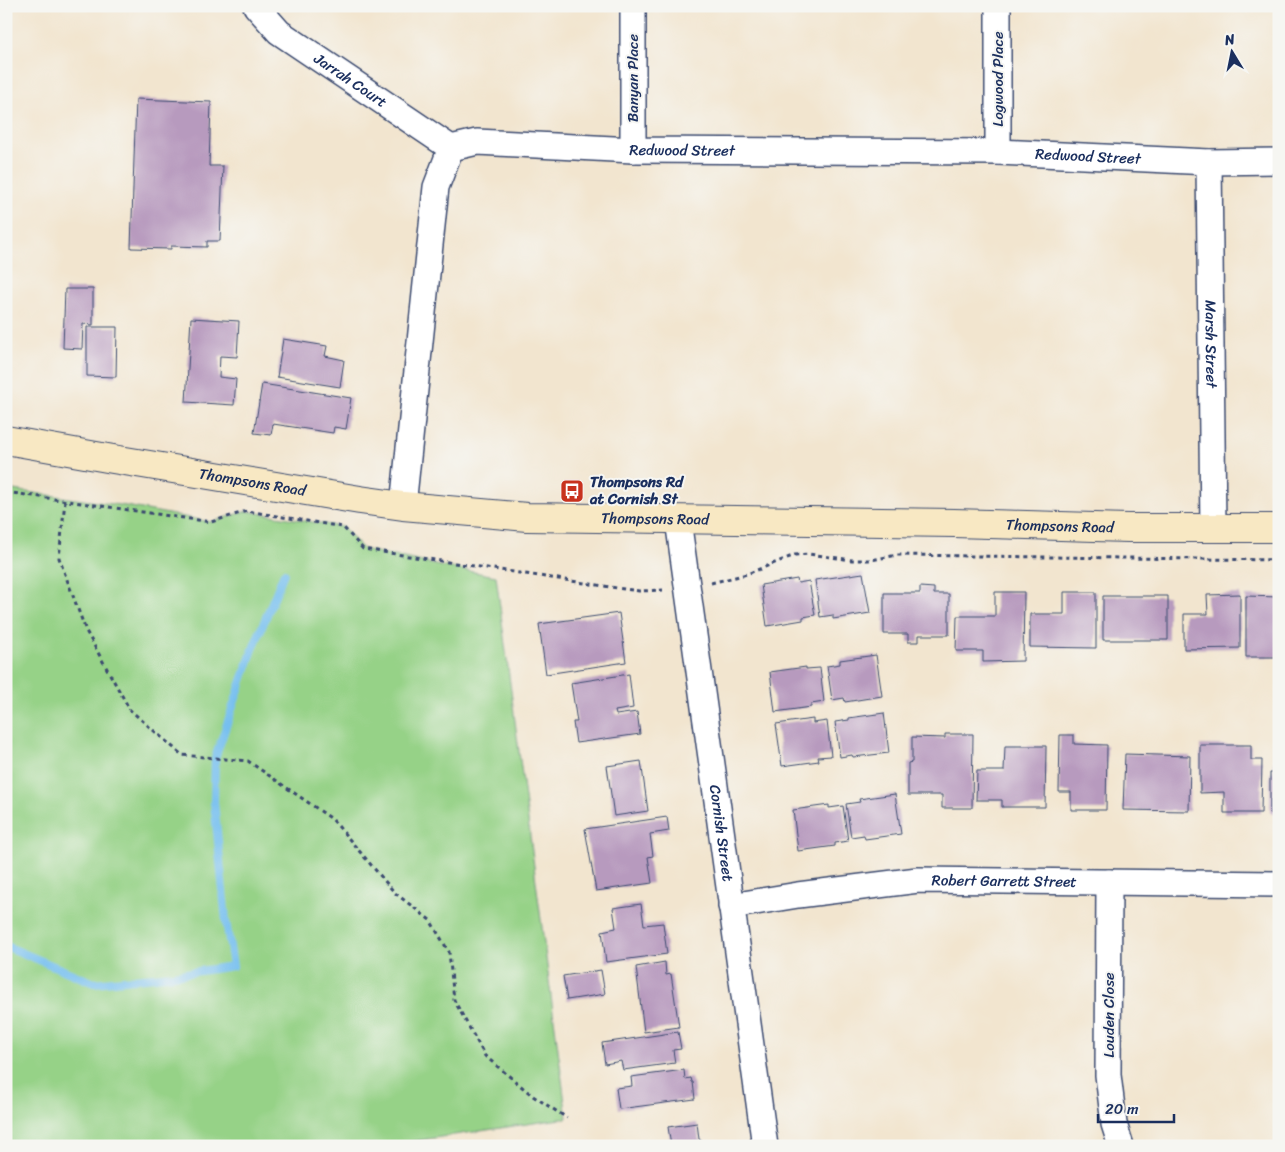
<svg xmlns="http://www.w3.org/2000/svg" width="1285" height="1152" viewBox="0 0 1285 1152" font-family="Sriracha,sans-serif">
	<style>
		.green { fill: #96d287; stroke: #588072 }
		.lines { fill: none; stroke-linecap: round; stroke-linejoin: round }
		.stream { stroke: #76bfef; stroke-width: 8 }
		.building { fill: #b79abe }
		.street-casing { stroke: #3b4a6f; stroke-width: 28 }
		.secondary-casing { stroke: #3b4a6f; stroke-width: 30 }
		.path { stroke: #3b4a6f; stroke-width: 3; stroke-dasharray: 4 4; stroke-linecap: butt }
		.street { stroke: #fff; stroke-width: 25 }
		.secondary { stroke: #f8e8c3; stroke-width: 28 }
		.labels { text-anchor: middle; stroke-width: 4; stroke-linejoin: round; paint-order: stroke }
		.street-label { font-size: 15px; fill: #1b2f5e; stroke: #f6f6f2 }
		.poi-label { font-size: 15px; font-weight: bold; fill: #1b2f5e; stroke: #f6f6f2; text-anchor: start }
	</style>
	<rect width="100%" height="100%" fill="#f6f6f2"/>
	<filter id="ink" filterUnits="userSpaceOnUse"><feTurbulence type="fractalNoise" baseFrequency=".02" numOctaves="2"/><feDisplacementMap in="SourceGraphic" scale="10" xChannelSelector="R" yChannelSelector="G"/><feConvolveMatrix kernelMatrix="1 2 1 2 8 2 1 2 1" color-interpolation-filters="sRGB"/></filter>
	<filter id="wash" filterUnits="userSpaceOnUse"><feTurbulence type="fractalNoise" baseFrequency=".0096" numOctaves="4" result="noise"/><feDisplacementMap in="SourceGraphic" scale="20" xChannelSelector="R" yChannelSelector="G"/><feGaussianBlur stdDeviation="1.12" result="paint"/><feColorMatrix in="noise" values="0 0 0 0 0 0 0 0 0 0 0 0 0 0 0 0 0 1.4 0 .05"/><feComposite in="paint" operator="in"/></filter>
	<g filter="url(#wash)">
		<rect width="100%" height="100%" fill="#f2e5cf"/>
		<path class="green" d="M6 489 126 506 211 522 247 511 343 527 363 549 441 566 496 576 567 1118 381 1146H6Z"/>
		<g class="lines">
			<path class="stream" d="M6 946 94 983 174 975 233 966 226 921 214 802 215 758 253 649 284 573"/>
		</g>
		<g id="blocks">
			<path class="building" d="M136 99 211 102 209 166H223L220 241H207V247L171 246V249L131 248Z
				M65 289H93V325L83 324 82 349 63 348Z
				M191 318 239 321 237 357 220 356 219 377 236 379 234 405 186 402Z
				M87 327H117L116 377 87 376Z
				M283 339 327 346 325 356 344 360 340 387 277 377Z
				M262 384 351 398 346 429 334 427 333 433 273 424 271 435 254 433Z
				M863 573 870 613 833 619V615L820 617 815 580Z
				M797 579 798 583 809 581 815 615 803 617V620L767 626 761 585Z
				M920 587 934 588V594H949V635H919V642H908V634H884V593H920Z
				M995 592H1024L1023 661 983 662V651H956L957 616H995Z
				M1064 592H1096V648L1030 647V614H1064Z
				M1240 594V648L1184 649V614H1208L1207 595Z
				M1103 596H1168V640H1103Z
				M1246 596 1279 597V657H1246Z
				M619 613 626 662 546 674 539 624Z
				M876 655 882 696 845 702 844 698 832 700 827 666 840 664V660Z
				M806 667V669L820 668 824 702 811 704V707L775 712 770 672Z
				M629 674 633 708 615 711 616 715 637 712 640 734 576 743 573 722H577L571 683Z
				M884 713 889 753 853 757 852 755 840 757 835 722 849 720V718Z
				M813 719V723L827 721 831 756 818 757 819 761 782 766 776 724Z
				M945 734H973L972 808H942V795H908V763L912 762V737L945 738Z
				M1060 735H1074V744L1107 745 1106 810H1071V792H1059Z
				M1200 745H1251V760H1262L1261 813H1224V792L1200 793Z
				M1005 746H1046L1045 807H1002V800H976L977 771H1004Z
				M1125 754 1190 756 1189 811 1123 810Z
				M641 761 648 811 614 816 607 766Z
				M1273 762H1279V813H1270V773H1273Z
				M895 794 901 834 865 839 864 835 851 837 846 804 860 802 859 799Z
				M829 805V808L843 806 848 841 835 843V846L798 851 793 810Z
				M667 817 669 831 650 834 653 856 648 857 652 883 596 891 585 829Z
				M641 904 644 925 663 923 667 954 606 962 602 931 616 928 613 908Z
				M665 962 666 975 671 974 679 1027 644 1032 636 967Z
				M601 970 605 994 567 1000 563 976Z
				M678 1032 681 1049 673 1050 675 1063 623 1070 621 1061 605 1064 602 1043Z
				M684 1070 685 1079 691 1078 692 1082H693L695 1099 619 1109 616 1088 632 1086 631 1077Z
				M697 1123 699 1139 707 1145 715 1143V1146H671L668 1127Z"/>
		</g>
	</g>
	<g filter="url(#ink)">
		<use href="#blocks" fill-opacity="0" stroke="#3b4a6f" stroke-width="1"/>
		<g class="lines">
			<g class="street-casing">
				<g id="street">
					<path id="s1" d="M256 6 279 32 451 148"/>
					<path d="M633 6V150"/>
					<path d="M998 6V152"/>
					<path id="s2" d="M451 148 477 142 633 150 998 152 1209 162 1279 161"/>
					<path id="s3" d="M1209 162 1213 528"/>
					<path d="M403 506 436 187 451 148"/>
					<path id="s4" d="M678 520 765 1146"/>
					<path d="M1109 882 1108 1075 1114 1124 1121 1146"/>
					<path id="s5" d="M731 906 798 895 918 880 1279 884"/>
				</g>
			</g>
			<g class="secondary-casing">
				<g id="secondary">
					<path id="s6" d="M6 440 113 459 360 500 403 506 527 517 954 523 1128 528H1279"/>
				</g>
			</g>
			<path class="path" d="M6 492 211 522 247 511 343 527 363 549 617 588 639 591 663 590
				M65 501 59 558 86 631 130 710 182 755 248 761 332 819 395 893 430 920 449 952 454 1000 485 1056 533 1096 567 1118
				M711 583 747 574 795 555 809 554 852 560H871L897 555 1279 560"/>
			<use href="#street" class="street"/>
			<use href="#secondary" class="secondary"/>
		</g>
	</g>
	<defs>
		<g id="bus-square" transform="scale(1.25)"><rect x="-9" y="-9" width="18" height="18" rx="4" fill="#c8321e" stroke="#f6f6f2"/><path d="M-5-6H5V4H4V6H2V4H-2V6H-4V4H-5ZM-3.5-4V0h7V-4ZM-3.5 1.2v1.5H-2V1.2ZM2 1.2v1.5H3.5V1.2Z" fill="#fff"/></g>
	</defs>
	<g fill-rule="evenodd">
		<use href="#bus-square" x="572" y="491"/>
	</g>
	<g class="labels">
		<g class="street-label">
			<text transform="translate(633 78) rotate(-90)" y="5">Banyan Place</text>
			<text transform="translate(998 79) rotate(-90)" y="5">Logwood Place</text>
			<text dy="5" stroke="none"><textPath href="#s1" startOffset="121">Jarrah Court</textPath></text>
			<text dy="5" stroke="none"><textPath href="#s2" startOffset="232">Redwood Street</textPath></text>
			<text dy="5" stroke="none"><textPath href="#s2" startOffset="638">Redwood Street</textPath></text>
			<text dy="5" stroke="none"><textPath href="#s3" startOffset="182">Marsh Street</textPath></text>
			<text dy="5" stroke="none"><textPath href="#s6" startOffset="250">Thompsons Road</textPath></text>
			<text dy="5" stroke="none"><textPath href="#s6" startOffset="655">Thompsons Road</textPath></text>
			<text dy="5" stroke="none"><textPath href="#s6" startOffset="1060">Thompsons Road</textPath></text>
			<text dy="5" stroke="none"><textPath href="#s4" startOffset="316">Cornish Street</textPath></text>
			<text dy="5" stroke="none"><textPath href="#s5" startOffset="275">Robert Garrett Street</textPath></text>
			<text transform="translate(1109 1015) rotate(-90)" y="5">Louden Close</text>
		</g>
		<g class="poi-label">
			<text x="590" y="487">Thompsons Rd<tspan x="590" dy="17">at Cornish St</tspan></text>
		</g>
	</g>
	<rect width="1285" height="1152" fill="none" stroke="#f6f6f2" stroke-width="25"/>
	<g transform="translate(1232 52) rotate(350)" stroke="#f6f6f2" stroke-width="4" paint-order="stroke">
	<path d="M0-4L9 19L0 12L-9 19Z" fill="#1b2f5e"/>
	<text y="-8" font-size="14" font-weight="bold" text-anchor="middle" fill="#1b2f5e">N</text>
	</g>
	<path d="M1098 1114v8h76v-8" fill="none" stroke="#1b2f5e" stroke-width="2.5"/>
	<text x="1105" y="1114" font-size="15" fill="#1b2f5e" stroke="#f6f6f2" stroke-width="4" paint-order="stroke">20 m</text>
</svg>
